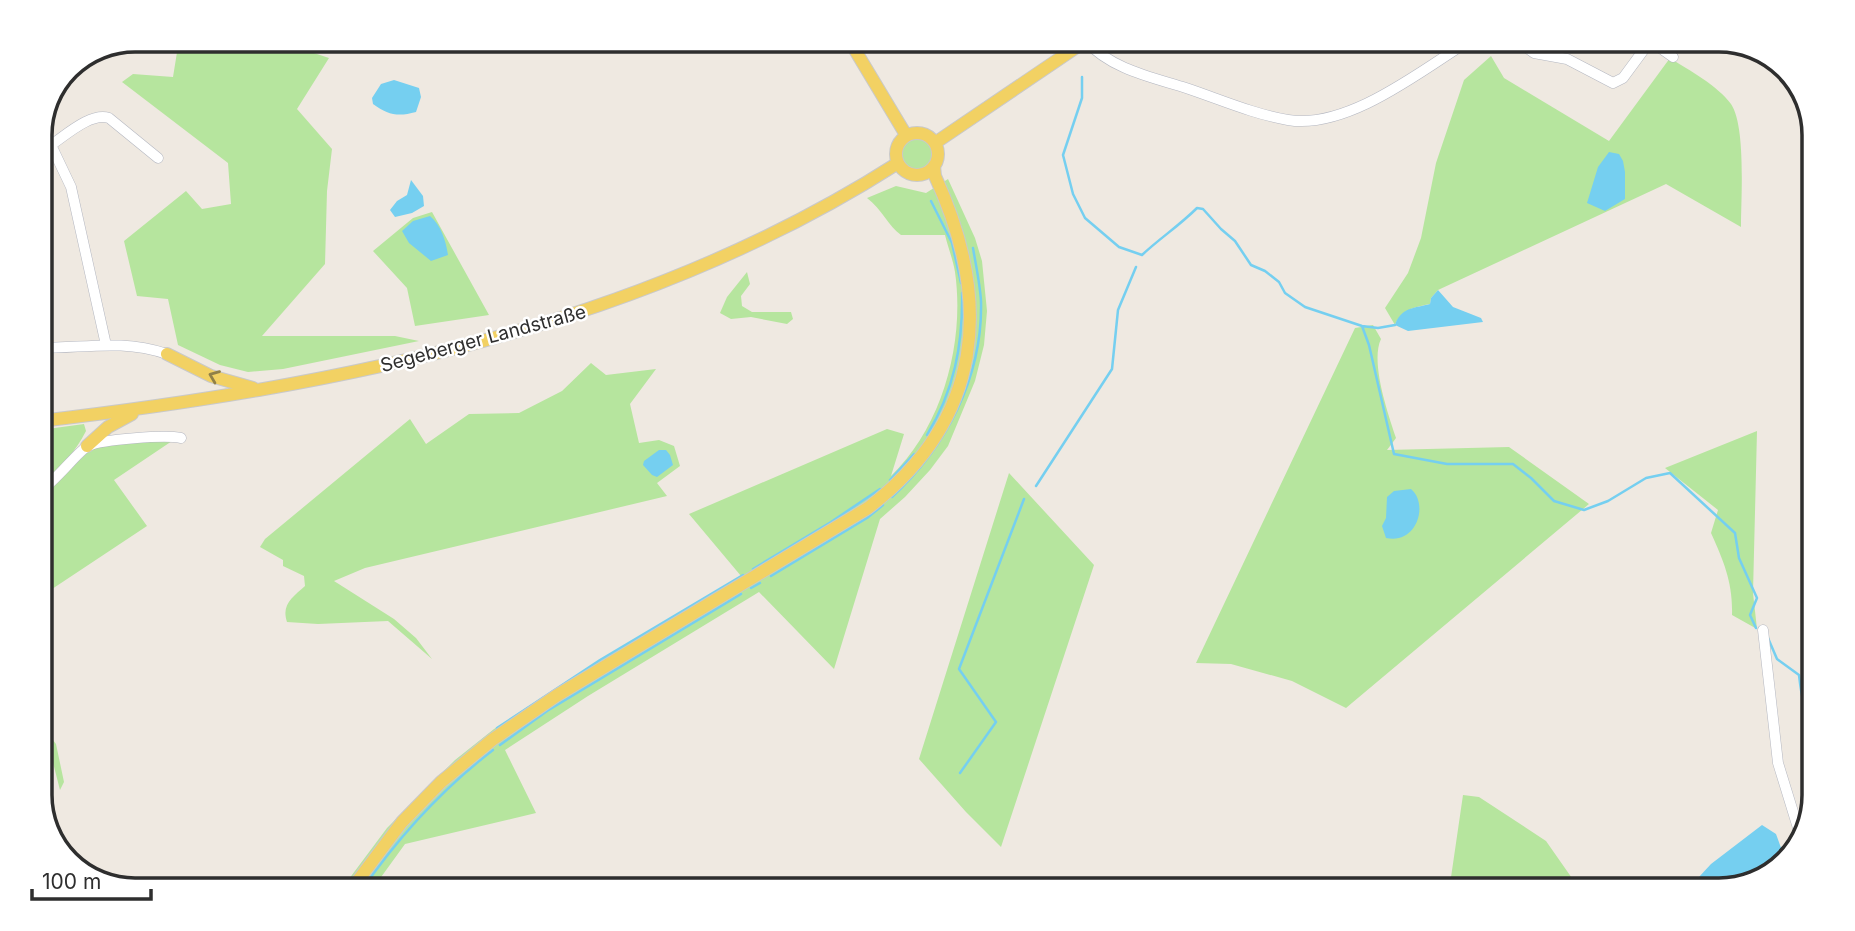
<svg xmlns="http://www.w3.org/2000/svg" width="1855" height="931" viewBox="0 0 1855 931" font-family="Inter,sans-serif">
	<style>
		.green { fill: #b6e59e }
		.water { fill: #75cff0 }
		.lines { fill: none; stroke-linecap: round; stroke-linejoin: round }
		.stream { stroke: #75cff0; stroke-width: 2.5 }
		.minor-casing { stroke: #b4b7c1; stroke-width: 11 }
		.major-casing { stroke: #c9c9c9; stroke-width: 14 }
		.minor { stroke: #fff; stroke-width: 10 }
		.major { stroke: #f2d163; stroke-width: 12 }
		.oneway { stroke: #908048 }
		.labels { text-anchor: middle; stroke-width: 5; stroke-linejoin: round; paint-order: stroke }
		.street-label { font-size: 19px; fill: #2e2e2e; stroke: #fff }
		.rim { fill: none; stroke: #2e2e2e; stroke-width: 3.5 }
	</style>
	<rect width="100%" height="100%" fill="#efe9e1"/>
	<path class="green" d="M179 40H275L329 58 297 109 332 149 327 191 325 264 262 336H395L419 341 283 369 248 372 220 365 178 345 168 299 137 296 124 241 186 191 202 209 231 204 228 163 122 82 133 74 173 77Z
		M1491 56 1504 78 1609 141 1670 58C1690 71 1717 85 1731 104 1746 126 1741 198 1741 227L1666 184 1438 290 1431 298 1430 304C1416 307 1401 309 1395 325L1385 308 1408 273 1421 238 1436 163 1464 80Z
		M901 153a16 16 0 1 1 32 0a16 16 0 1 1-32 0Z
		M948 179 975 238 982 261 987 311 984 345 975 381 948 446 930 470 905 497 880 519 834 669 759 592 588 696 505 750 536 813 405 844 371 891H340L387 828 455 760 494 729 573 677 741 576 689 514 887 429 904 434 891 476C943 426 965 342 955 272 953 260 948 247 945 235H901C888 226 882 209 867 198L896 186 926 193Z
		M432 212 489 315 415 326 407 288 373 251 413 218Z
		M747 272 750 284 741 296 742 306 752 312H791L793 319 787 324 751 317 731 319 720 313 727 297Z
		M1373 325 1381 339C1370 362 1388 414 1396 438L1387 450 1509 447 1589 504 1346 708 1292 681 1231 664 1196 663 1355 328Z
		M591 363 606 375 656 369 630 404 639 443 659 440 674 446 680 466 657 483 667 496 365 568 334 581 394 619 416 638 432 659 388 621 318 624 287 622C281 604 293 597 305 586L304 576 283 566V560L260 547 265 539 410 419 426 444 469 414 519 413 562 391Z
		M84 424 86 431C75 453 59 470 40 485V430Z
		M1757 431 1753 593 1757 629 1732 615C1733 583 1724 562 1711 533L1718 510 1665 468Z
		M175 439 114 480 147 526 40 597V513L47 496 57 482 90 450 107 445Z
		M1009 473 1094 565 1001 847 966 812 919 759Z
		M40 723 56 744 64 782 60 790 50 751 40 734Z
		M1463 795 1479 797 1546 841 1581 891H1449Z"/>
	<path class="water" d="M394 80 419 88 421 97 416 112C398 117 388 115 373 104L372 98 381 84Z
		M1609 152 1619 154 1623 161 1625 172V199L1605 211 1587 203 1598 167Z
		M411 180 423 196 424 206 412 213 395 217 390 210 397 201 407 195Z
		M430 216C441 225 446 241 448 255L431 261 409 243 402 231 413 221Z
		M1438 290 1453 307 1481 318 1483 322 1408 331 1395 325C1401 307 1415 308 1430 304L1431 298Z
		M659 450H666L670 455 673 465 657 477 652 475 643 465 644 461Z
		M1411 489C1429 504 1417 545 1386 538L1382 526 1386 518 1387 497 1394 491Z
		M1762 825 1776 834 1785 859C1767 888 1717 891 1686 891L1711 864Z"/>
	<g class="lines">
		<path class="stream" d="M1082 77V98L1063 155 1073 194 1085 218 1119 247 1142 255C1160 238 1179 226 1197 208L1203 209 1221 229 1235 241 1251 265 1265 271 1279 282 1285 293 1305 307 1362 326 1378 328 1395 325
			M931 201 952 243 961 283
			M1362 326 1369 345 1394 454 1447 464H1513L1531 478 1554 501 1584 510 1608 501 1646 478 1670 473 1735 533 1739 558 1757 598 1750 615 1756 628
			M927 435C954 391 963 345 962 293
			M890 480 914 454
			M1036 486 1112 369 1118 310 1136 267
			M892 497C946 447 983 377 981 301 980 284 976 266 973 248
			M753 569 831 522 880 489
			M771 576 867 518 883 505
			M751 588 760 583
			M1768 638 1777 659 1799 675C1801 692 1803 711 1815 724
			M497 728 600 660 743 575
			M500 745 547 711 741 594
			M960 773 996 722 959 669 1024 499
			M361 891C399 836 441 790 493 750"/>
		<g class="minor-casing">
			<path id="minor" d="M1522 40 1527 48 1534 53 1567 59 1613 83 1623 78 1651 40
				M1649 40 1673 57
				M1086 41C1111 69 1151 77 1186 88 1219 99 1253 114 1288 120 1347 130 1421 71 1470 40
				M42 126 71 187 106 345
				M51 145C66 135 91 112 109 118L158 158
				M40 348C87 348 121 339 167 354
				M40 491C55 482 79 450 88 446 103 439 165 435 181 438
				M1763 630 1778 763 1802 841"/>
		</g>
		<g class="major-casing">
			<path id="major" d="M849 40 906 135
				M896 154a21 21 0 1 1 42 0a21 21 0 1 1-42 0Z
				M935 143 1087 40
				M167 354 211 376 253 388
				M40 421C338 386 642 327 898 163
				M87 446 108 427 132 414
				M350 891 402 822 441 782 492 740 556 696 868 508C984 419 993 302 935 176L934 166"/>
		</g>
		<use href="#minor" class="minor"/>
		<use href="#major" class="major"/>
	</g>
	<defs><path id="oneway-chevron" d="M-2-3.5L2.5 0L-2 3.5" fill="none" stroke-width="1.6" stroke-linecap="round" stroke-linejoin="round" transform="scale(1.75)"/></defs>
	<use class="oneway" href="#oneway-chevron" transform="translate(214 376) rotate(-158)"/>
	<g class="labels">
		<g class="street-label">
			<text transform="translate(483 338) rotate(-15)" y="7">Segeberger Landstraße</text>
		</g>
	</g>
	<path d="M0 0H1855V931H0ZM135 52H1719A83 83 0 0 1 1802 135V795A83 83 0 0 1 1719 878H135A83 83 0 0 1 52 795V135A83 83 0 0 1 135 52Z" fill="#fff" fill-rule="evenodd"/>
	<path class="rim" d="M135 52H1719A83 83 0 0 1 1802 135V795A83 83 0 0 1 1719 878H135A83 83 0 0 1 52 795V135A83 83 0 0 1 135 52Z"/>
	<path d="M32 889v10h119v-10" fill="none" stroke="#2e2e2e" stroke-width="3.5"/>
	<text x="42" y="889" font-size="21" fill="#2e2e2e" stroke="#ffffff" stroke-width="5" paint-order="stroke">100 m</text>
</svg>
